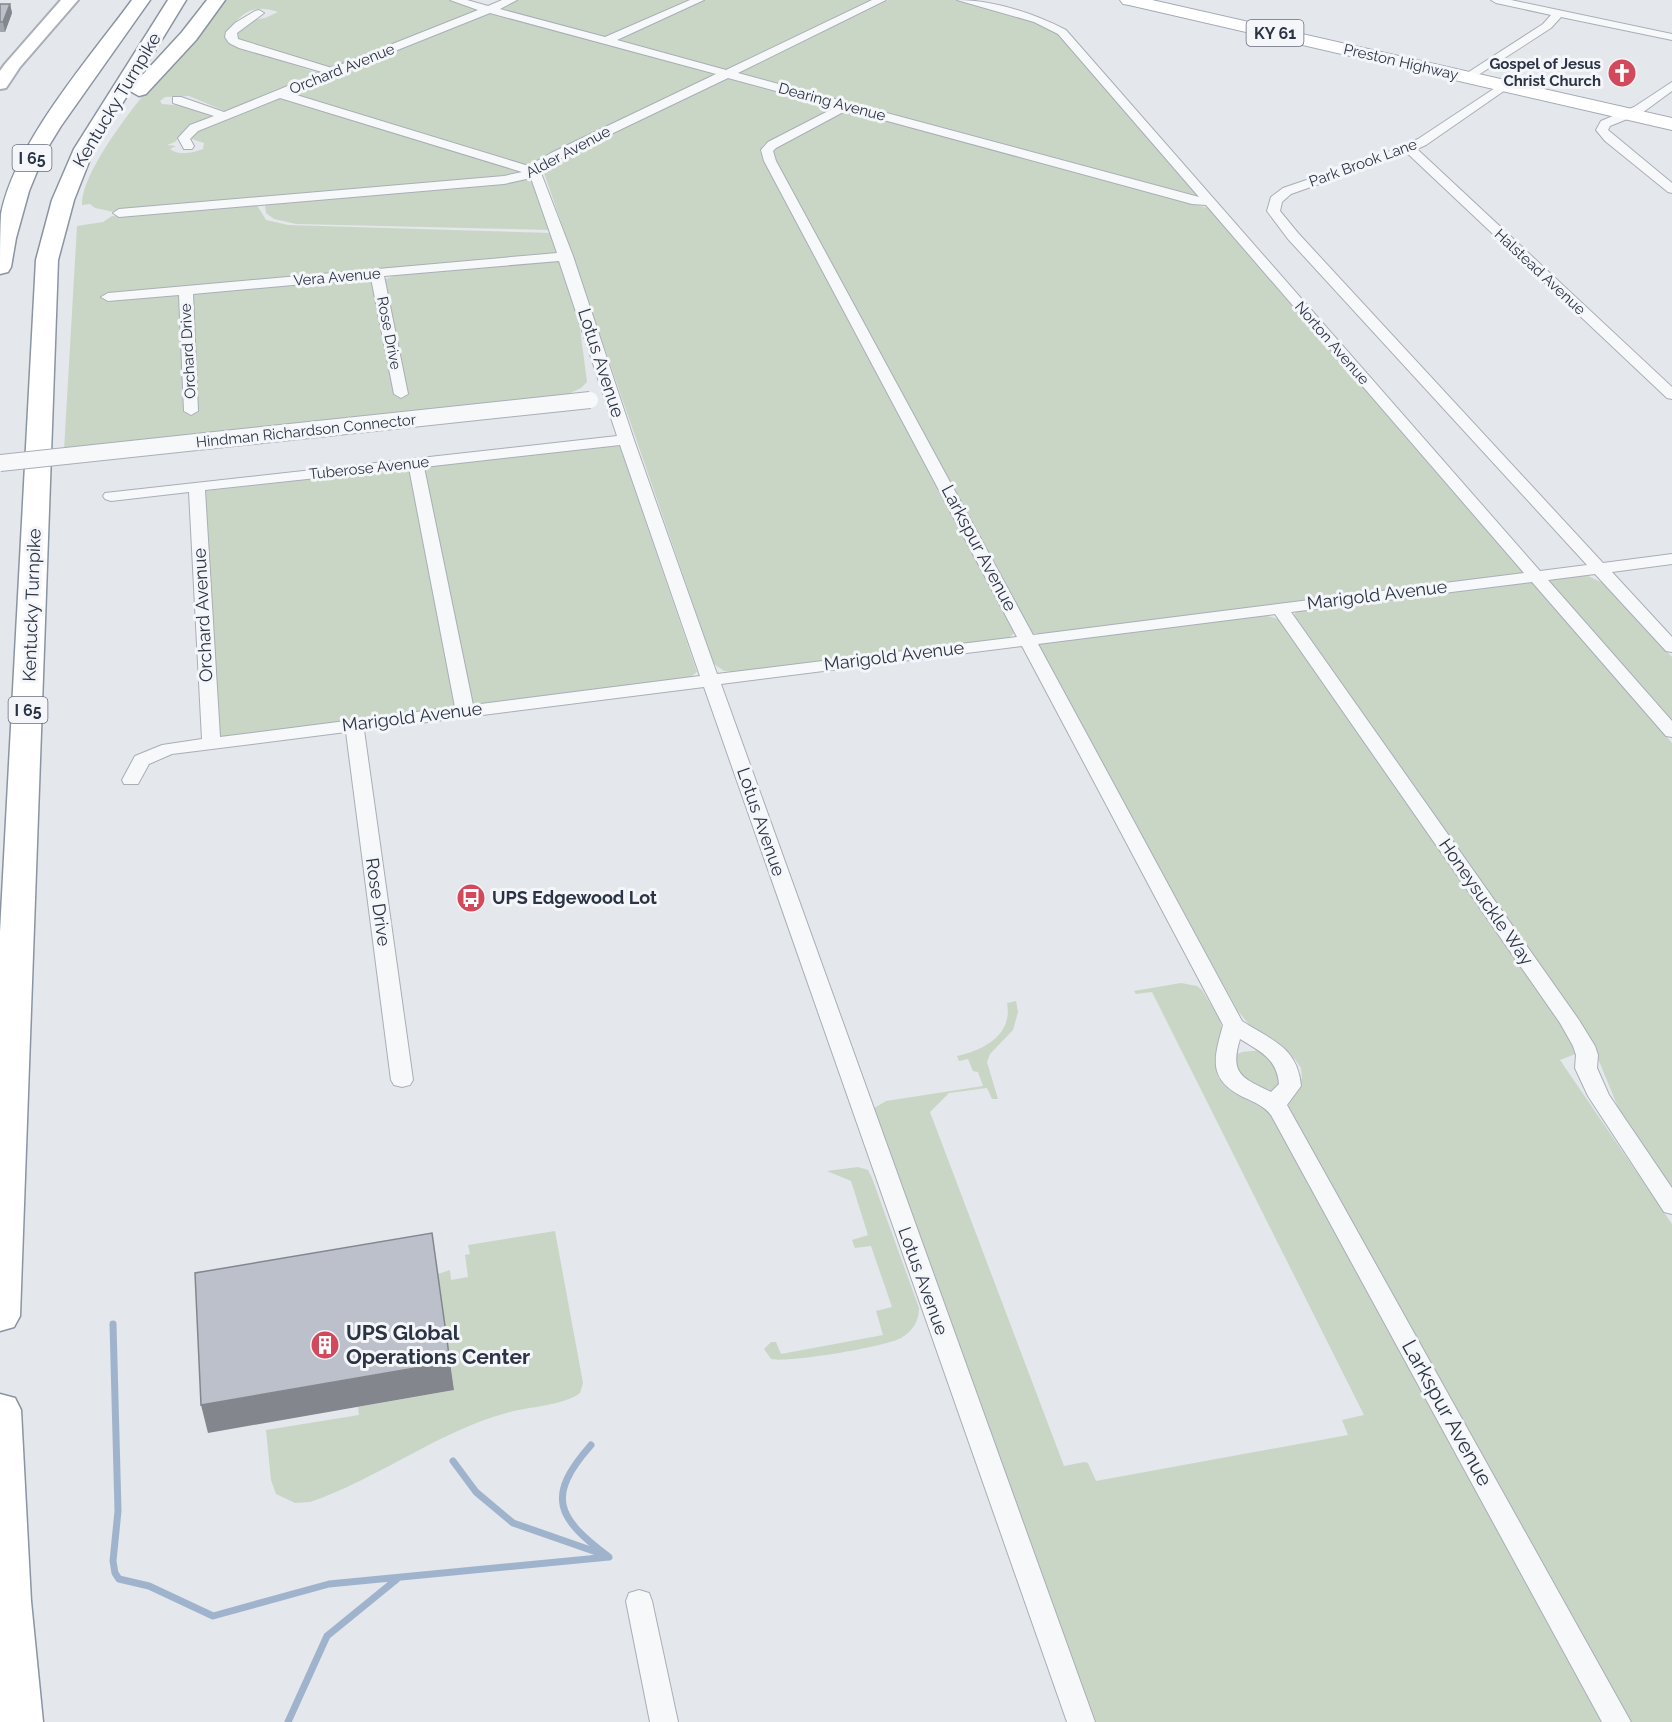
<svg xmlns="http://www.w3.org/2000/svg" width="1672" height="1722" viewBox="0 0 1672 1722" font-family="Raleway,sans-serif">
	<style>
		.green { fill: #c9d6c5 }
		.lines { fill: none; stroke-linecap: round; stroke-linejoin: round }
		.stream { stroke: #9fb4cc; stroke-width: 7 }
		.minor-casing { stroke: #a9aeb7; stroke-width: 2 }
		.secondary-casing { stroke: #a9aeb7; stroke-width: 4 }
		.primary-casing { stroke: #a3abb8; stroke-width: 2 }
		.motorway-casing { stroke: #8b94a3; stroke-width: 3 }
		.minor { fill: #f7f8fa; fill-rule: evenodd }
		.secondary { fill: #fff; fill-rule: evenodd }
		.primary { fill: #fff; fill-rule: evenodd }
		.motorway { fill: #fff; fill-rule: evenodd }
		.minor-bridge-casing { stroke: #a9aeb7; stroke-width: 18; stroke-linecap: butt }
		.minor-bridge { stroke: #f7f8fa; stroke-width: 16 }
		.wall { fill: #a1a5ae }
		.shaded-wall { fill: #83868d }
		.building { fill: #bbc0ca; stroke: #83868d; stroke-width: 1.5 }
		.labels { text-anchor: middle; stroke-width: 6; stroke-linejoin: round; paint-order: stroke }
		.far-street-label { font-size: 15px; fill: #2b3445; stroke: #f4f6f9 }
		.far-poi-label { font-size: 15px; font-weight: bold; fill: #2b3445; stroke: #f4f6f9; text-anchor: end }
		.shield { fill: #f4f6f9; stroke: #676e7b; stroke-width: 1.5 }
		.shield-label { font-size: 16px; font-weight: bold; fill: #2b3445 }
		.street-label { font-size: 18px; fill: #2b3445; stroke: #f4f6f9 }
		.poi-label { font-size: 18px; font-weight: bold; fill: #2b3445; stroke: #f4f6f9; text-anchor: start }
		.near-poi-label { font-size: 21px; font-weight: bold; fill: #2b3445; stroke: #f4f6f9; text-anchor: start }
		.near-street-label { font-size: 21px; fill: #2b3445; stroke: #f4f6f9 }
	</style>
	<rect width="100%" height="100%" fill="#e4e7ec"/>
	<path class="green" d="M224 0H448L480 10 339 67 331 68 237 40 236 31 247 21 265 18 278 12C249 3 240 14 225 37L231 45 319 73 227 112 189 96 165 97 160 101 162 104 185 106 215 116 184 130 175 142 167 145 176 146 170 149C179 156 193 153 203 149L204 143 189 138 193 132 281 97 522 171 510 176 114 212 95 208 90 204 82 205C82 155 190 41 224 0Z
		M516 0H694L605 37H598L502 10V7Z
		M702 0H878L728 70 620 43 615 38Z
		M889 0H956L1026 19 1058 34 1199 196 739 75 737 72Z
		M489 12 716 74 525 166 286 93Z
		M726 78 836 107 816 120 764 144 760 151 1015 632 1009 638 736 672 724 671 714 664 544 173 549 163Z
		M847 110 1208 208 1528 572 1042 634 1030 633 772 154 774 148Z
		M526 180 533 182 550 230 296 224 274 219 266 213 265 203Z
		M252 204 257 205 266 220 288 225 552 233 558 251 551 255 176 294 180 297 193 298 195 293 370 278 373 280 396 395 407 394 384 280 400 273 555 260 561 262 577 306 587 382 581 388 564 396 64 450 77 226 103 222 112 216Z
		M619 444 697 672 689 678 479 705 469 701 422 465Z
		M410 468 456 703 454 708 222 737 216 733 204 491Z
		M1576 575 1588 576 1603 583 1672 657V726L1548 582 1550 579Z
		M1529 580 1537 584 1672 743V1195L1622 1117 1592 1044 1293 618 1296 611Z
		M1264 615 1278 619 1291 635 1572 1041 1578 1053 1560 1060 1672 1224V1722H1625L1291 1117 1288 1102 1302 1078 1301 1068 1294 1058 1251 1027 1238 1011 1038 646 1039 643Z
		M1181 983 1197 986 1202 990 1220 1020 1222 1032 1216 1069 1218 1077 1230 1090 1258 1102 1275 1119 1605 1722H1090L871 1110 886 1101 983 1086 978 1072 973 1071 968 1059 959 1061 957 1056C984 1050 1013 1035 1007 1003L1016 1001 1018 1012 1013 1030 990 1054 987 1062 998 1099H992L987 1088 949 1093 930 1112 1064 1466 1084 1462 1088 1463 1096 1481 1348 1435 1342 1420 1364 1415 1152 992 1136 994 1134 991Z
		M1263 1050 1284 1078 1277 1089 1269 1091 1244 1083 1231 1060 1233 1056 1242 1052Z
		M858 1167 868 1170 872 1178 919 1308C919 1321 913 1331 901 1338 885 1347 787 1363 771 1359L764 1349 771 1342H776L781 1354 883 1335 876 1311 892 1307 871 1246 855 1248 852 1240 868 1235 851 1181 827 1171Z
		M555 1231 583 1383 580 1393C565 1405 529 1407 510 1412 440 1430 378 1479 310 1502L295 1503 276 1494 271 1480 266 1430 359 1415 358 1407 454 1390 438 1274 450 1270 451 1280 468 1277 465 1255 470 1254 468 1245Z"/>
	<g class="lines">
		<path class="stream" d="M113 1324 118 1511 113 1561 115 1573 119 1579 149 1586 213 1616 329 1584 609 1557C557 1518 545 1497 591 1445
			M453 1461 476 1492 513 1523 602 1554
			M288 1722 327 1636 397 1579"/>
		<g class="minor-casing">
			<path id="minor" d="M450 0H467L488 6 502 0H517L500 9 605 37 690 0H704L617 40 726 70 872 0H886L738 73 1199 197 1058 34 1034 22 957 0C993 0 1033 13 1066 30L1540 571 1587 565 1288 239 1267 211 1271 197 1283 188 1383 154 1418 139 1501 84 1505 83 1511 86 1426 145 1417 149 1672 387V399L1667 398 1407 153 1291 194 1282 202 1280 211 1298 233 1603 563 1672 554V564L1612 572 1672 637V652L1666 651 1595 574 1548 580 1672 721V737L1666 736 1532 582 1291 612 1579 1020 1595 1046 1598 1055 1597 1068 1609 1095 1672 1188V1214L1664 1212 1588 1096 1575 1068 1576 1055 1573 1046 1560 1023 1275 614 1038 644 1242 1021C1271 1040 1298 1047 1301 1086L1287 1105 1631 1722H1602L1271 1115C1264 1106 1254 1102 1243 1097 1207 1079 1214 1058 1223 1025L1022 646 721 684 1095 1722H1067L704 687 364 730 413 1080 410 1085 402 1087 394 1085 391 1080 346 732 172 754 149 764 138 784H124L122 780 135 756 162 745 202 739 189 492 111 501 105 499 103 496 105 493 617 436 559 261 384 276 408 394 401 398 394 394 371 278 193 294 198 411 191 415 184 411 179 295 108 301 101 297 108 293 557 253 531 178 504 184 119 217 113 213 119 209 504 176 522 172 280 98 198 131 190 139 194 146 192 149H184L178 138 190 125 214 116 173 103V97H181L224 112 322 72 239 48 229 43 225 37 226 32 235 23 255 11 259 10 264 13 237 33 238 39 332 68 478 10ZM490 13 716 74 551 153 537 161 532 167 290 93ZM728 78 836 107 768 142 761 150 764 161 1017 637 717 674 634 440 573 256 541 173 546 167 559 159ZM847 110 1192 204 1206 205 1524 573 1033 635 776 161 773 151 776 148ZM620 445 700 676 473 705 424 467ZM409 468 455 707 220 737 205 490ZM1240 1039C1260 1051 1277 1059 1279 1084L1271 1092C1243 1078 1229 1075 1240 1039Z
				M1491 0H1511L1672 34V40L1561 17 1551 28 1472 79H1464V75L1543 24 1551 15 1496 3Z
				M1672 82V91L1642 113 1610 126 1608 130 1672 183V193L1668 192 1605 141 1596 130 1601 121 1634 107Z
				M639 1590 649 1593 652 1601 678 1722H650L626 1601 629 1593Z"/>
		</g>
		<g class="secondary-casing">
			<path id="secondary" d="M61 0H78L20 67 6 88 0 89V71L5 64Z"/>
		</g>
		<g class="primary-casing">
			<path id="primary" d="M1120 0H1152L1672 118V130L1129 5 1123 4Z"/>
		</g>
		<g class="motorway-casing">
			<path id="motorway" d="M132 0H150L61 126 45 152 29 191 16 238 11 267 8 272 0 274C0 255 0 233 1 214 16 141 88 60 132 0Z
				M168 0H186L136 82 182 32 207 0H225L196 40 146 94 139 96 130 91 94 149 74 200 58 260 20 1316 14 1327 0 1331V932L36 260 52 200 74 149Z
				M0 1394 15 1398 21 1410 31 1601 43 1722H0Z"/>
		</g>
		<use href="#minor" class="minor"/>
		<use href="#secondary" class="secondary"/>
		<use href="#primary" class="primary"/>
		<use href="#motorway" class="motorway"/>
		<g class="minor-bridge-casing">
			<path id="minor-bridge" d="M0 463 590 400"/>
		</g>
		<use href="#minor-bridge" class="minor-bridge"/>
	</g>
	<path class="wall" d="M0 4H10L12 13 5 32H0Z"/>
	<path class="shaded-wall" d="M10 4 12 13 5 32 3 22Z
		M450 1362 454 1390 208 1433 201 1405Z"/>
	<path class="building" d="M0 4H10L3 22H0Z
		M432 1233 450 1362 201 1405 195 1273Z"/>
	<defs>
		<g id="church-disc" transform="scale(1.5)"><circle r="9.5" fill="#d1495b" stroke="#f4f6f9"/><path d="M-1.2-6h2.4v3.5h3.3v2.4h-3.3V6h-2.4V-.1h-3.3v-2.4h3.3Z" fill="#fff"/></g>
		<g id="bus-disc" transform="scale(1.5)"><circle r="9.5" fill="#d1495b" stroke="#f4f6f9"/><path d="M-5-6H5V4H4V6H2V4H-2V6H-4V4H-5ZM-3.5-4V0h7V-4ZM-3.5 1.2v1.5H-2V1.2ZM2 1.2v1.5H3.5V1.2Z" fill="#fff"/></g>
		<g id="building-disc" transform="scale(1.5)"><circle r="9.5" fill="#d1495b" stroke="#f4f6f9"/><path d="M-4-6H4V6H1V3H-1V6H-4ZM-2.5-4.3h1.7v1.8h-1.7ZM.8-4.3h1.7v1.8H.8ZM-2.5-1h1.7V.8h-1.7ZM.8-1h1.7V.8H.8Z" fill="#fff"/></g>
	</defs>
	<g fill-rule="evenodd">
		<use href="#church-disc" x="1622" y="73"/>
		<use href="#bus-disc" x="471" y="898"/>
		<use href="#building-disc" x="325" y="1345"/>
	</g>
	<g class="labels">
		<g class="far-street-label">
			<text transform="translate(1401 62) rotate(13)" y="5">Preston Highway</text>
			<text transform="translate(342 69) rotate(-22)" y="5">Orchard Avenue</text>
			<text transform="translate(832 102) rotate(15)" y="5">Dearing Avenue</text>
			<text transform="translate(568 152) rotate(-28)" y="5">Alder Avenue</text>
			<text transform="translate(1363 163) rotate(-20)" y="5">Park Brook Lane</text>
			<text transform="translate(1540 272) rotate(43)" y="5">Halstead Avenue</text>
			<text transform="translate(337 277) rotate(-5)" y="5">Vera Avenue</text>
			<text transform="translate(389 333) rotate(79)" y="5">Rose Drive</text>
			<text transform="translate(1332 343) rotate(49)" y="5">Norton Avenue</text>
			<text transform="translate(188 351) rotate(-93)" y="5">Orchard Drive</text>
			<text transform="translate(306 431) rotate(-6)" y="5">Hindman Richardson Connector</text>
			<text transform="translate(369 468) rotate(-6)" y="5">Tuberose Avenue</text>
		</g>
		<g class="far-poi-label">
			<text x="1601" y="69">Gospel of Jesus<tspan x="1601" dy="17">Christ Church</tspan></text>
		</g>
		<g class="shield">
			<rect x="1246.5" y="20" width="57" height="26" rx="4.5"/>
			<rect x="12.5" y="145" width="39" height="26" rx="4.5"/>
			<rect x="8.5" y="697" width="39" height="26" rx="4.5"/>
		</g>
		<g class="shield-label">
			<text x="1275" y="39">KY 61</text>
			<text x="32" y="164">I 65</text>
			<text x="28" y="716">I 65</text>
		</g>
		<g class="street-label">
			<text transform="translate(117 100) rotate(-59)" y="6">Kentucky Turnpike</text>
			<text transform="translate(601 363) rotate(72)" y="6">Lotus Avenue</text>
			<text transform="translate(979 548) rotate(62)" y="6">Larkspur Avenue</text>
			<text transform="translate(1377 595) rotate(-7)" y="6">Marigold Avenue</text>
			<text transform="translate(32 605) rotate(-88)" y="6">Kentucky Turnpike</text>
			<text transform="translate(203 615) rotate(-93)" y="6">Orchard Avenue</text>
			<text transform="translate(894 656) rotate(-7)" y="6">Marigold Avenue</text>
			<text transform="translate(412 717) rotate(-7)" y="6">Marigold Avenue</text>
			<text transform="translate(761 822) rotate(71)" y="6">Lotus Avenue</text>
			<text transform="translate(378 902) rotate(82)" y="6">Rose Drive</text>
			<text transform="translate(1486 902) rotate(55)" y="6">Honeysuckle Way</text>
			<text transform="translate(923 1281) rotate(70)" y="6">Lotus Avenue</text>
		</g>
		<g class="poi-label">
			<text x="492" y="904">UPS Edgewood Lot</text>
		</g>
		<g class="near-poi-label">
			<text x="346" y="1340">UPS Global<tspan x="346" dy="24">Operations Center</tspan></text>
		</g>
		<g class="near-street-label">
			<text transform="translate(1447 1413) rotate(61)" y="7">Larkspur Avenue</text>
		</g>
	</g>
</svg>
